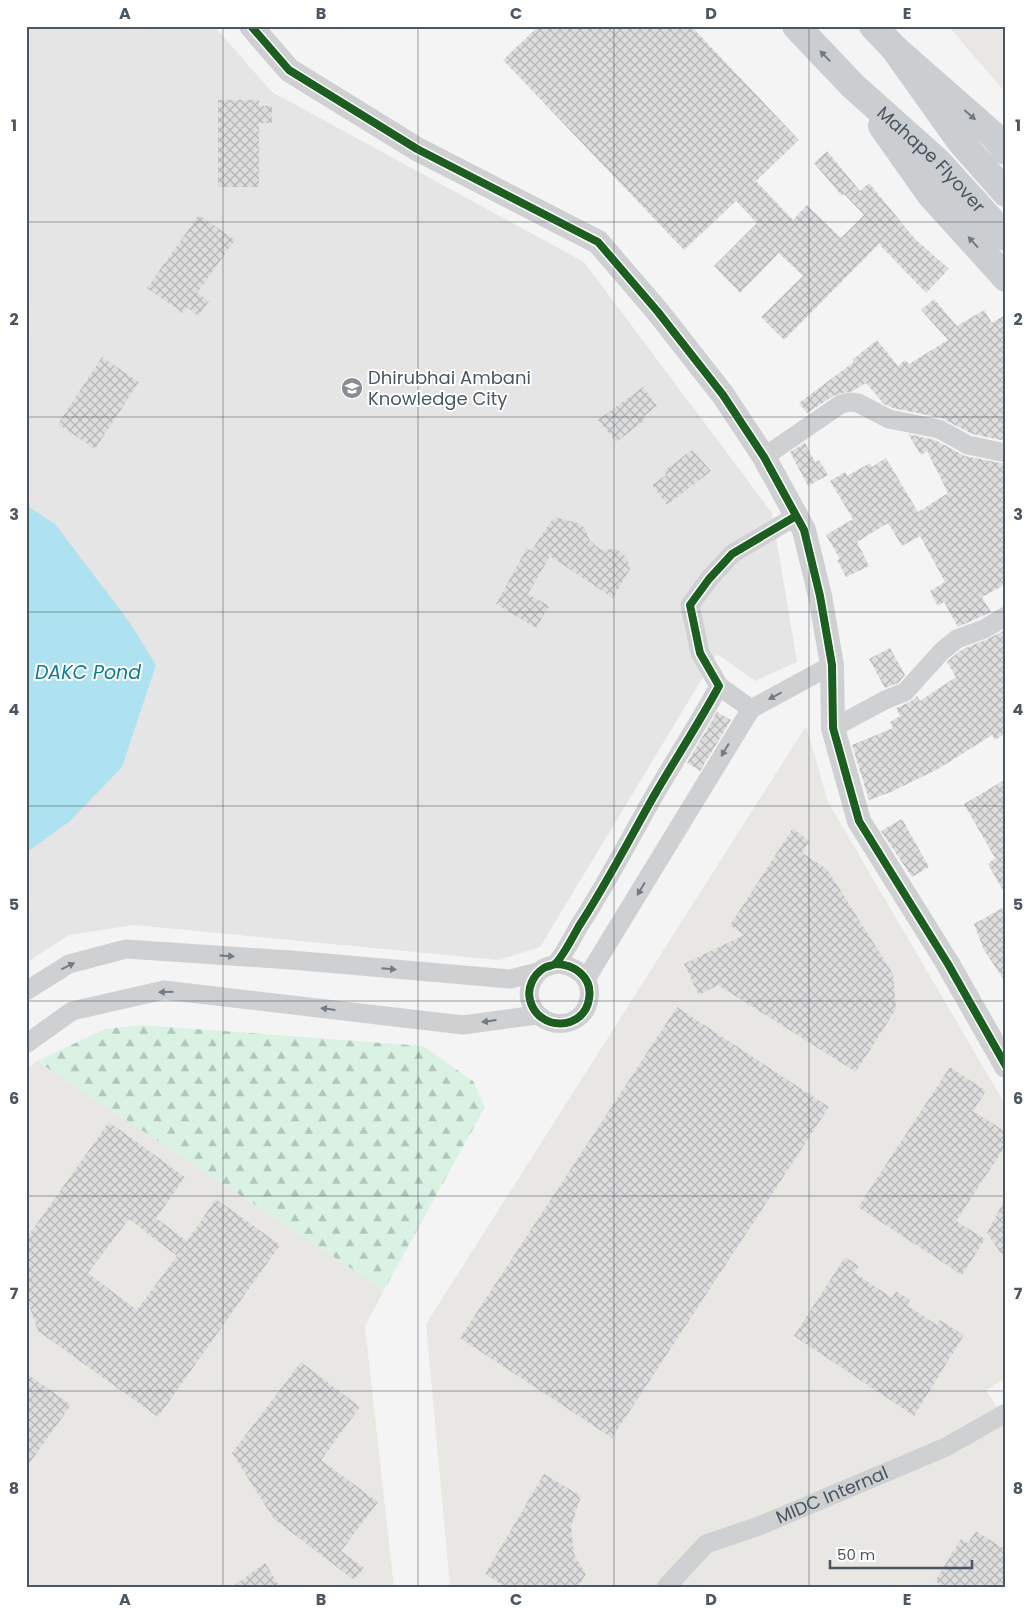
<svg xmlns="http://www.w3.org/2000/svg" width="1032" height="1613" viewBox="0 0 1032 1613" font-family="Poppins,sans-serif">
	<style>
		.commercial { fill: #e8e7e3 }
		.education { fill: #e6e5e6 }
		.forest { fill: url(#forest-firs) }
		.water { fill: #aee2f0 }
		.building { fill: url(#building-cross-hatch); fill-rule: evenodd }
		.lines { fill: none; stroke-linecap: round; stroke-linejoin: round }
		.minor { stroke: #ced0d2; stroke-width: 19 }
		.tertiary { stroke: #ced0d2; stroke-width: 24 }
		.primary { stroke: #caced1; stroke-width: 28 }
		.cycleway-casing { stroke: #fff; stroke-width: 11 }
		.cycleway { stroke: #1b5e20; stroke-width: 8 }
		.oneway { fill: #707a83 }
		.oneway2 { fill: #727b83 }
		.grid { fill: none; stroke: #4a5661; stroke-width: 1; stroke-opacity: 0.55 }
		.labels { text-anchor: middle; stroke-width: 4; stroke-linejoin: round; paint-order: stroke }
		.street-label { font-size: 18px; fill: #4a5661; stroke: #fff }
		.poi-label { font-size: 18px; fill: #4a5661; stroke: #fff; text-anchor: start }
		.water-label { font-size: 19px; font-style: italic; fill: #0c7c9b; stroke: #fff }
		.neatline { fill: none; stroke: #4a5661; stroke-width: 2 }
		.grid-label { font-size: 16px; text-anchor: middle; font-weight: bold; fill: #4a5661 }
	</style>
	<defs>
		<pattern id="forest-firs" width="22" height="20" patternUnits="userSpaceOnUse" patternTransform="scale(1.25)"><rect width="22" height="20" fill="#d9f2e3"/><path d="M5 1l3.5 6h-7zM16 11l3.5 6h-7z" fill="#b2c7bb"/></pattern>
		<pattern id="building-cross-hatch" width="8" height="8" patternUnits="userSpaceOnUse" patternTransform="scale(1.25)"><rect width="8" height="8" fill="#ddddde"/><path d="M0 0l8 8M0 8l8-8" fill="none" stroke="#b5b6b7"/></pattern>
	</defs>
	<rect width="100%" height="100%" fill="#f4f4f4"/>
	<path class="commercial" d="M948 26H1006V93Z
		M806 726 828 802 1006 1106V1378L986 1390 1006 1421V1587H450L426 1324Z
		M37 1061 384 1290 365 1326 394 1587H26V1070Z"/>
	<path class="education" d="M26 26H214L272 92 584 262 772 513 797 662 755 681 717 654 540 947 498 960 134 925 69 935 26 963Z"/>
	<path class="forest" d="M142 1025 423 1046 473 1081 485 1107 384 1290 37 1061 105 1029Z"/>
	<path class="water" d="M26 505 55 524 128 620 156 665 122 767 70 821 26 853Z"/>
	<path class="building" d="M539 26H691L799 140 756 181 793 220 807 205 841 238 864 215 844 194 842 196 814 163 827 151 860 191 869 183 915 239 949 269 926 293 879 244 784 340 761 317 803 276 779 253 740 293 714 266 757 223 736 201 684 250 503 60Z
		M218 100H259V106H272V123H259V187H218Z
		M199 215 235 240 197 293 209 301 198 316 187 307 183 313 147 288Z
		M934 299 957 326 984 310 992 323 1006 314V441L972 434 941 418 893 408 884 404 866 383 853 391 835 395 807 413 799 403 854 362 852 360 877 340 898 366 905 360 909 364 948 340 921 310Z
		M102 357 139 382 95 449 58 424Z
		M643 387 657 406 643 417 645 420 616 442 598 420Z
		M908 434 935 440 965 456 1006 464V584L982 597 991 612 958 627 944 602 938 606 930 591 945 582 920 536 902 546 888 523 857 542 869 566 846 577 837 560 840 559 826 535 853 519 830 481 845 472 847 476 870 463 872 467 886 458 918 512 948 493 927 451 921 455Z
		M805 443 815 462 819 460 828 475 808 486 790 452Z
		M692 450 711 471 667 505 652 485 666 475 664 471Z
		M554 517 578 523 585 528 590 541 601 550 617 549 627 558 630 569 613 598 550 556 528 594 549 606 536 628 496 604 527 548 531 551Z
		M1006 629V733L995 740 992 735 938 769 891 792 869 800 852 745 893 728 890 722 900 716 896 708 910 702 917 696 920 701 956 677 947 662 950 659 963 649 988 639Z
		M890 648 905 675 898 683 885 688 869 659Z
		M717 712 731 720 700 771 687 763Z
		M1006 779V896L988 864 995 858 964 804Z
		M902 819 929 867 912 877 881 831Z
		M793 828 809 841 802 853 827 869 893 974 896 1009 856 1072 718 985 699 995 684 964 744 935 730 925Z
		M1006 906V983L984 950 974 924Z
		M677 1007 829 1107 612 1438 460 1338Z
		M950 1067 986 1091 973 1111 1006 1132V1145L956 1221 985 1239 962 1275 858 1207Z
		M109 1122 185 1177 156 1218 187 1241 216 1199 280 1245 158 1417 38 1331 26 1297V1239ZM129 1219 177 1256 137 1310 88 1273Z
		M1006 1197V1261L987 1233Z
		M845 1257 859 1266 855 1273 892 1298 896 1291 910 1300 907 1305 937 1325 940 1320 964 1335 914 1416 794 1336Z
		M301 1362 360 1407 321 1460 378 1502 341 1551 364 1568 354 1580 274 1519 232 1453Z
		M26 1373 71 1405 26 1468Z
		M544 1474 581 1496 571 1527 574 1554 586 1574 578 1587H505L485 1574Z
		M976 1531 1006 1550V1587H943L935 1581 961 1539 968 1543Z
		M265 1563 280 1587H232Z"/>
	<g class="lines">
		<g class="minor">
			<path d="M764 457 841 404 850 402 858 403 889 419 939 429 968 445 1006 453"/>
			<path d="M719 686 751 709"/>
			<path d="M833 728 885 700 905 692 942 651 957 639 984 629 1006 616"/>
			<path d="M555 964C574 964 593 977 589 999 584 1031 538 1032 530 1000 527 988 533 975 544 968 547 966 552 966 555 964 562 958 574 935 579 926 607 883 630 838 655 794 676 758 699 723 719 686L700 653 690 605 709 579 732 554 796 516"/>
			<path d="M586 979 751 709 832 665"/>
			<path d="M26 991 69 964 126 949 291 960 510 979 538 972"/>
			<path d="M26 1044 72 1011 164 990 463 1025 537 1015"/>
			<path id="s1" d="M666 1587 706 1544 759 1526 946 1447 1006 1413"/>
		</g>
		<path class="tertiary" d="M251 26 289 70 417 149 598 242 658 312 723 395 764 457 804 530 820 596 832 665 833 728 859 821 948 964 1006 1066"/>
		<g class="primary">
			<path id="s2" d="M796 26 853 86 938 162 1006 237"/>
			<path d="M873 26 894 48 993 135 1006 151"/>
			<path d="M894 48 961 142 1006 193"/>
			<path d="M882 126 930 194 1006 278"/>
		</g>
		<g class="cycleway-casing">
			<path id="cycleway" d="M251 26 289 70 417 149 598 242 658 312 723 395 764 457 804 530 820 596 832 665 833 728 859 821 948 964 1006 1066
				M555 964C574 964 593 977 589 999 584 1031 538 1032 530 1000 527 988 533 975 544 968 547 966 552 966 555 964 562 958 574 935 579 926 607 883 630 838 655 794 676 758 699 723 719 686L700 653 690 605 709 579 732 554 796 516"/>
		</g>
		<use href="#cycleway" class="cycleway"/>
	</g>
	<defs><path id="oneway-solid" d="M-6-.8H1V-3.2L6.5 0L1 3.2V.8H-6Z" transform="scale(1.25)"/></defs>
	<g class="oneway">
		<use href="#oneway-solid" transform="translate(825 56) rotate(-134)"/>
		<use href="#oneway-solid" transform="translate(970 115) rotate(41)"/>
		<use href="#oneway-solid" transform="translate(973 242) rotate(-132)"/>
	</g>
	<g class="oneway2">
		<use href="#oneway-solid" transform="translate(775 696) rotate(152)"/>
		<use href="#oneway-solid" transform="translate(725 750) rotate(121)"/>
		<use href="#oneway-solid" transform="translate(641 889) rotate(121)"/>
		<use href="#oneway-solid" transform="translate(227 956) rotate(4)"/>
		<use href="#oneway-solid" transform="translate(68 966) rotate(-26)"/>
		<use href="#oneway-solid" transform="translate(389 969) rotate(5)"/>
		<use href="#oneway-solid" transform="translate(166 992) rotate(179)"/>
		<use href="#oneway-solid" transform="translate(328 1009) rotate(-173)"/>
		<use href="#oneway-solid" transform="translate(489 1021) rotate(172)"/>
	</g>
	<path class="grid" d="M223 26V1587M418 26V1587M614 26V1587M809 26V1587M26 222H1006M26 417H1006M26 612H1006M26 806H1006M26 1001H1006M26 1196H1006M26 1391H1006"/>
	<defs>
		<g id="university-disc" transform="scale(1.125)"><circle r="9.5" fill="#868d94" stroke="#fff"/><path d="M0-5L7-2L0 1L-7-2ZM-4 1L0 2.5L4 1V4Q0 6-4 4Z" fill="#fff"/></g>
	</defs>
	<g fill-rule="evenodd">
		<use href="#university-disc" x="352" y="388"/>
	</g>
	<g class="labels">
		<g class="street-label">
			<text dy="6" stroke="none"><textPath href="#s2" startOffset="190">Mahape Flyover</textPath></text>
			<text dy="6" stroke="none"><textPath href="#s1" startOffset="194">MIDC Internal</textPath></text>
		</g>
		<g class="poi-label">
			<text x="368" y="384">Dhirubhai Ambani<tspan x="368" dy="21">Knowledge City</tspan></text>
		</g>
		<g class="water-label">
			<text x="88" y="679">DAKC Pond</text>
		</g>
	</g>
	<rect width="1032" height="1613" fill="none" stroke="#ffffff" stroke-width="55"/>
	<path d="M830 1560v8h142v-8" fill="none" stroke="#4a5661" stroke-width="2.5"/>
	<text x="837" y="1560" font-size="15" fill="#4a5661" stroke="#ffffff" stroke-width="4" paint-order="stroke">50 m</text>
	<rect x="28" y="28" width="976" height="1558" class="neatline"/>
	<g class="grid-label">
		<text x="125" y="19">A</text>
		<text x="321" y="19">B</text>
		<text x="516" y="19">C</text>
		<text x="711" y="19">D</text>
		<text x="907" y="19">E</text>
		<text x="14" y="131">1</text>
		<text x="1018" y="131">1</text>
		<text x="14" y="325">2</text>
		<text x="1018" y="325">2</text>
		<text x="14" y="520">3</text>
		<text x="1018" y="520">3</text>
		<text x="14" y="715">4</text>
		<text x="1018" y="715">4</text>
		<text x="14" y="910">5</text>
		<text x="1018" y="910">5</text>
		<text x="14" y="1104">6</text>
		<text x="1018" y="1104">6</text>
		<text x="14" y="1299">7</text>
		<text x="1018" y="1299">7</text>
		<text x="14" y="1494">8</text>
		<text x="1018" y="1494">8</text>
		<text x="125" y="1605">A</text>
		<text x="321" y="1605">B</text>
		<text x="516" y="1605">C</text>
		<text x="711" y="1605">D</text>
		<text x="907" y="1605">E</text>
	</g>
</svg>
